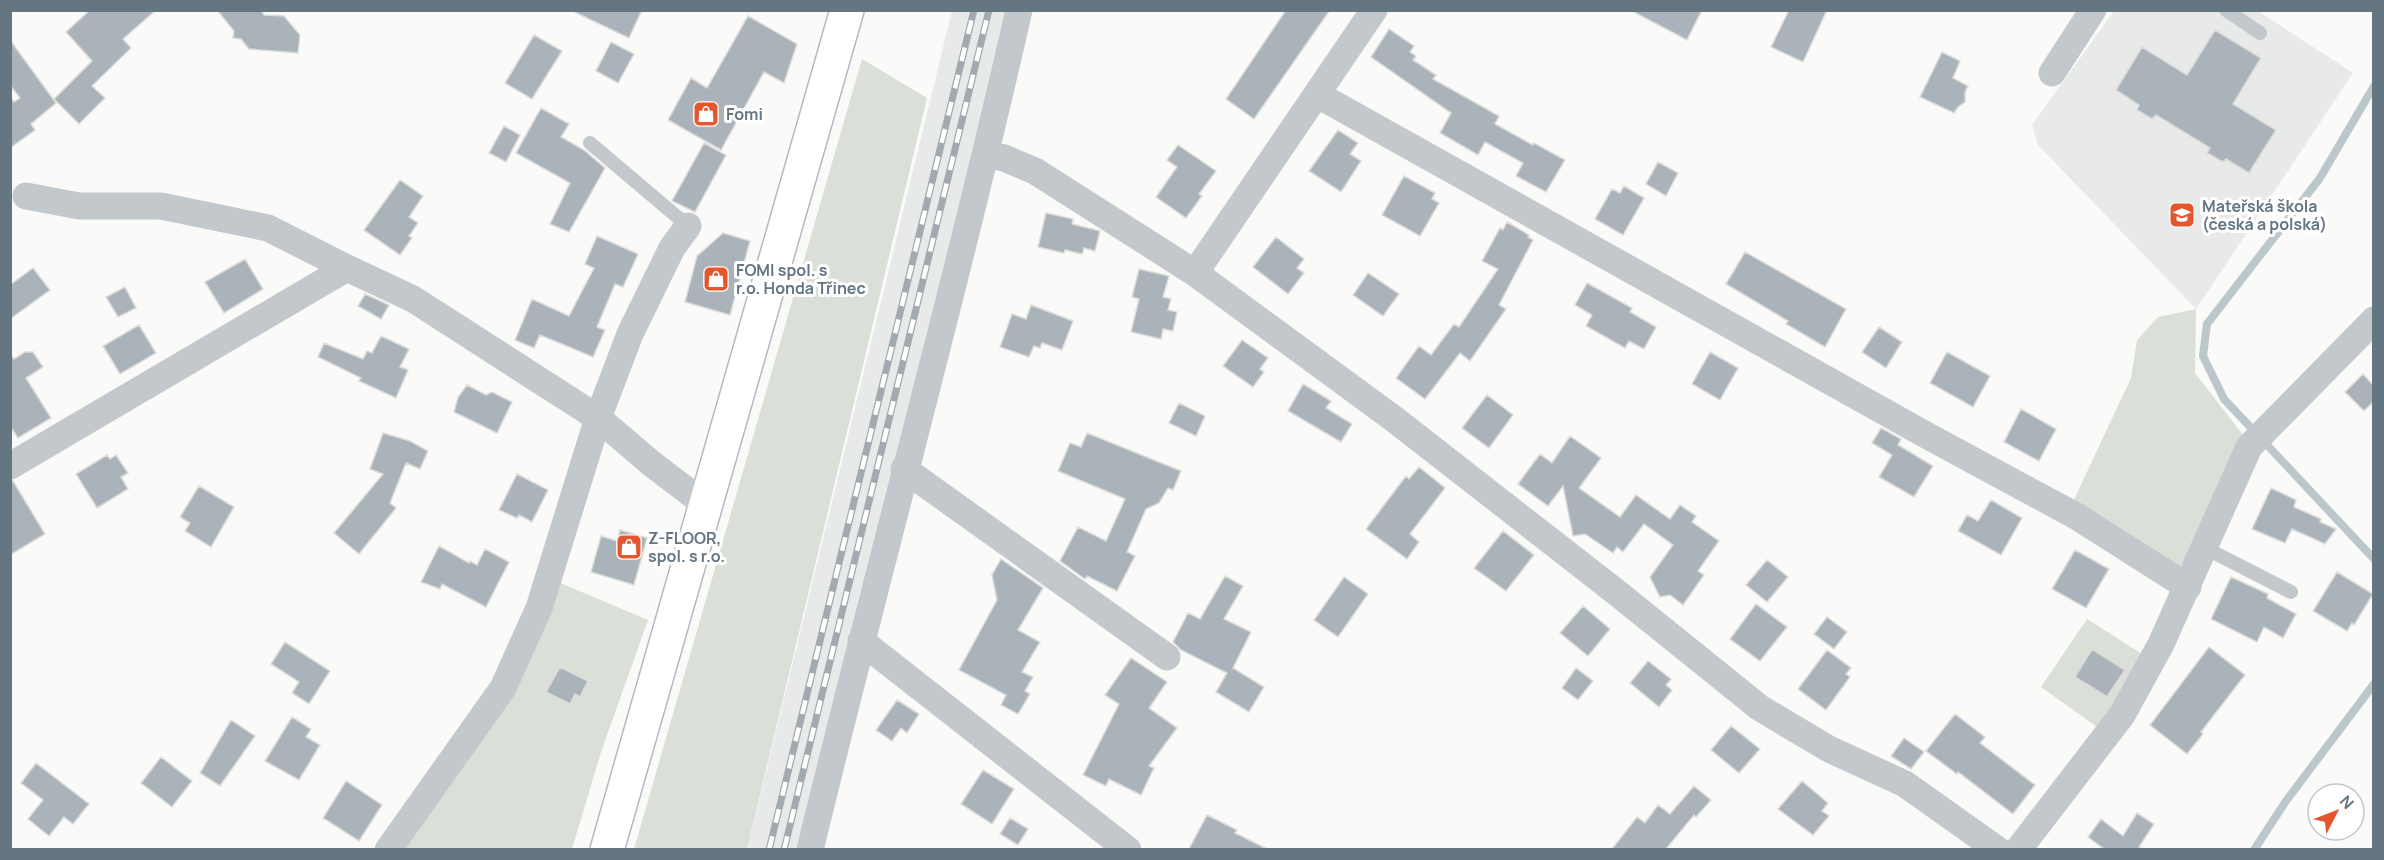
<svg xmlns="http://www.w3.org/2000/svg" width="2384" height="860" viewBox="0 0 2384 860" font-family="Manrope,sans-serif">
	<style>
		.built { fill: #e8e9e9 }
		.green { fill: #dadfd7 }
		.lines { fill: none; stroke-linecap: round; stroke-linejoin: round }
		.stream { stroke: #bbc7cb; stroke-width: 8 }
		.building { fill: #aab3b9; stroke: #dcdcda; stroke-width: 1.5 }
		.secondary-casing { stroke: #b3babf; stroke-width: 36 }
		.lane { stroke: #c3c8cc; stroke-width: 14 }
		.street { stroke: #c3c8cc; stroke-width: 27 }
		.secondary { stroke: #fff; stroke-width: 33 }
		.rail-casing { stroke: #a2aab0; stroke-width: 7 }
		.rail { stroke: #fff; stroke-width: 4.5; stroke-dasharray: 14; stroke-linecap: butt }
		.labels { text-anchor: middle; stroke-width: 6; stroke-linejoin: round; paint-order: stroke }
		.poi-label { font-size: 16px; font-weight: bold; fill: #657683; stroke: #fff; text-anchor: start }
	</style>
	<rect width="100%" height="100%" fill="#fafaf8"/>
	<path class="built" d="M2179 10 2182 12 2184 10 2258 11 2353 73 2196 309 2038 145 2032 125 2114 11Z
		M952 11H1009L805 849 747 850Z"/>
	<path class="green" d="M862 59 927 98 747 849H634Z
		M2196 309 2195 373 2243 435 2183 568 2072 504 2131 378 2137 340 2158 317Z
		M558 582 648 620 601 752 572 849 396 850Z
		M2087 619 2145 656 2100 729 2041 687Z"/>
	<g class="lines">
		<path class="stream" d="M2374 86 2320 178 2207 324 2203 356 2224 399 2374 559
			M2254 850 2286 801 2374 684"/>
	</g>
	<path class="building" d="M90 10H156L123 39 131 48 92 86 105 98 79 124 54 99 92 61 66 32Z
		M217 10H261L264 15 284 16 300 35 298 53 249 49 241 39 233 38 234 31Z
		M570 10H642L629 38Z
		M1286 10H1330L1254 119 1226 99Z
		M1630 10H1702L1687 40Z
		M1789 10H1827L1803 62 1771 47Z
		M748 16 797 44 784 83 764 72 721 150 668 120 691 78 707 88Z
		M1389 29 1414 46 1410 52 1416 56 1413 60 1436 75 1433 79 1499 116 1495 124 1533 145 1534 143 1565 160 1546 192 1516 176 1523 163 1485 142 1478 155 1440 133 1451 113 1371 57Z
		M2215 30 2261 58 2233 104 2276 130 2249 173 2226 159 2223 162 2207 153 2210 148 2156 115 2152 119 2137 110 2139 105 2116 90 2142 47 2187 75Z
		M534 35 562 51 532 99 505 83Z
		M10 40 56 103 31 124 35 130 10 148V96L14 102 20 98 10 85Z
		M611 42 634 54 618 83 596 71Z
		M1942 52 1960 61 1953 78 1968 86 1965 92V102L1958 107 1954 113 1920 97Z
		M541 108 569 124 561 137 584 150 605 168 569 232 550 224 570 183 516 153Z
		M504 126 520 135 506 162 489 153Z
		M1338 130 1358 143 1350 154 1361 161 1341 192 1309 171Z
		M704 143 726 155 695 212 672 201Z
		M1178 145 1216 171 1199 194 1202 196 1186 218 1156 197 1177 167 1167 160Z
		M1658 162 1678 173 1666 196 1646 184Z
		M1404 176 1435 193 1432 199 1439 203 1420 236 1382 215Z
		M400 180 423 196 409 217 418 223 409 236 412 238 400 255 364 230Z
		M1624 186 1644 198 1623 235 1595 219 1612 189 1620 193Z
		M1046 213 1073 219 1072 224 1100 231 1095 251 1084 248 1082 254 1065 250 1064 253 1038 247Z
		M1507 222 1529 235 1528 237 1533 240 1499 305 1506 309 1470 361 1460 353 1425 399 1396 378 1419 346 1431 355 1454 324 1459 327 1498 269 1482 261 1500 228 1503 230Z
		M723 233 750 241 730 315 685 302 697 256Z
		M597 236 638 254 623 287 615 284 597 327 605 330 593 357 540 335 534 348 515 340 532 299 569 316 594 268 585 264Z
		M1276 237 1304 259 1297 268 1304 273 1288 294 1253 267Z
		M1745 252 1846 309 1825 347 1786 324 1788 321 1726 284Z
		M245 259 263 289 224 313 205 282Z
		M33 268 50 290 10 319V285Z
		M1139 269 1169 276 1163 297 1171 299 1168 310 1177 312 1173 331 1163 329 1161 339 1131 332 1139 299 1132 297Z
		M1368 273 1399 294 1383 316 1353 295Z
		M1587 283 1632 308 1630 312 1656 327 1644 349 1629 341 1625 348 1586 326 1592 315 1575 305Z
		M125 287 136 308 118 317 106 297Z
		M365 294 389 305 381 319 358 306Z
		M1031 305 1073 321 1062 350 1042 343 1040 348 1034 346 1029 357 1000 347 1012 314 1026 319Z
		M139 325 156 353 120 374 103 346Z
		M1879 327 1902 342 1886 368 1862 352Z
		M381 336 409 349 400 367 408 370 396 398 359 381 361 378 318 357 324 343 363 359 367 351 372 353Z
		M1242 340 1268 358 1260 369 1264 372 1253 387 1223 366Z
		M25 352H33L43 367 26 378 51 418 18 438 10 426V354L14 359Z
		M1710 352 1738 368 1720 400 1692 384Z
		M1947 352 1990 376 1973 407 1930 383Z
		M2363 374 2373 385V402L2364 411 2345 392Z
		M1303 384 1331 401 1326 408 1352 424 1341 442 1288 411Z
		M467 385 486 395 492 392 512 402 497 433 454 412 458 397Z
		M1487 395 1513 415 1489 448 1462 428Z
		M1179 403 1205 416 1196 436 1169 423Z
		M2021 409 2056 429 2039 461 2004 442Z
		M1881 428 1901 439 1898 445 1933 466 1914 497 1879 477 1892 455 1872 443Z
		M383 433 410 441 428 451 420 469 406 463 390 503 396 508 359 554 334 533 383 474 370 469Z
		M1087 433 1181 471 1173 490 1168 488 1159 503 1146 509 1127 552 1135 556 1117 591 1087 576 1085 579 1060 561 1078 527 1106 541 1125 499 1058 471 1070 443 1081 447Z
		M1570 436 1601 458 1579 488 1620 517 1636 495 1670 519 1680 505 1696 516 1692 522 1719 541 1698 571 1704 575 1683 605 1670 595 1660 597 1650 577 1673 545 1644 524 1623 552 1617 547 1613 553 1585 534 1573 536 1563 486 1548 506 1518 484 1540 454 1552 463Z
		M107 455 110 459 116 455 128 473 121 477 128 489 97 508 76 474Z
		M1419 467 1445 488 1410 534 1419 542 1407 559 1366 529 1406 476 1409 479Z
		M517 474 548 490 532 522 519 515 517 518 499 510Z
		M13 481 45 534 10 555V482Z
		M199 486 234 507 211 547 185 531 190 523 180 517Z
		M2271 488 2296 500 2294 507 2321 519 2320 522 2336 529 2325 544 2292 529 2285 543 2252 529Z
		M1991 500 2022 518 2001 555 1958 531 1967 515 1978 521Z
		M620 530 647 538 634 585 591 572 601 536 617 541Z
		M1503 531 1534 555 1506 591 1474 568Z
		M439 546 469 563 470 561 477 565 485 549 509 562 486 607 442 584 440 589 421 582Z
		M2075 550 2109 569 2086 608 2052 589Z
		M1001 559 1043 588 1018 630 1040 642 1022 672 1033 677 1025 691 1030 694 1018 714 1001 705 1006 695 959 670 997 600 992 575Z
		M1767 560 1788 577 1767 602 1746 585Z
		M2337 572 2373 594 2354 625 2352 623 2347 631 2313 611Z
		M1225 576 1243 586 1224 619 1251 632 1233 668 1264 687 1249 712 1216 692 1227 673 1181 650 1173 642 1188 613 1200 619Z
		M1344 577 1368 594 1338 637 1314 620Z
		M2231 577 2268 594 2267 598 2296 614 2283 638 2264 627 2257 642 2211 619Z
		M1756 604 1787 627 1760 661 1730 639Z
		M1583 606 1610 629 1588 656 1560 633Z
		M1827 617 1847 632 1834 649 1814 634Z
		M285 642 330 671 309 704 292 693 299 682 271 664Z
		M2209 647 2245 675 2201 732 2203 734 2187 754 2150 725Z
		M2092 649 2125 670 2107 697 2075 677Z
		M1827 650 1851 668 1846 674 1850 677 1826 710 1798 689Z
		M1131 658 1167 682 1149 708 1177 728 1149 766 1154 768 1141 795 1109 779 1106 786 1083 775 1119 704 1105 695Z
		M1648 661 1671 679 1666 685 1672 690 1659 707 1630 683Z
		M560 667 588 681 580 697 575 694 570 704 546 692Z
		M1576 668 1593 681 1578 700 1562 688Z
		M897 700 919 714 907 733 901 728 892 741 876 730Z
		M1955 714 1985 737 1980 743 2035 785 2013 814 1958 772 1957 774 1926 751Z
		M292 717 311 729 306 737 320 745 299 780 265 761Z
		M231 720 255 736 220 786 200 773Z
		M1731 726 1760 749 1739 773 1711 750Z
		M1904 738 1924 752 1911 769 1891 756Z
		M161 757 192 781 172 807 141 783Z
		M36 763 89 804 73 824 64 817 49 836 28 819 43 800 21 783Z
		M983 770 1014 789 992 824 961 804Z
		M346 781 382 805 359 841 323 818Z
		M1802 781 1828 803 1822 811 1829 816 1813 835 1778 809Z
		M1694 786 1711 800 1696 817 1694 815 1666 849H1612L1637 817 1645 823 1658 805 1670 814Z
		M2137 813 2154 824 2139 847 2142 849H2104L2088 837 2101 819 2123 836Z
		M1207 815 1237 830 1235 833 1267 849H1189Z
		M1010 818 1028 829 1018 845 1000 834Z"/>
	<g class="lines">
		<g class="secondary-casing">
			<path id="secondary" d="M607 850 847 10"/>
		</g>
		<path class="lane" d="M2226 10 2260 33
			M590 143 688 226
			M2205 548 2291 592"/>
		<path class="street" d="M2052 73 2093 10
			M1318 95 1926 435 2076 516 2188 587
			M986 154 1004 158 1035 171 1195 273 1374 10
			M26 196 79 206H161L268 228 347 268
			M1195 273 1394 419 1616 592 1760 708 1829 749 1905 784 1998 850
			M10 466 347 268 413 299 598 418 652 464 706 505
			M904 469 1167 657
			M861 641 1128 850
			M388 850 503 688 539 608 598 418 630 334 672 248 688 226
			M810 850C878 569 955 292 1019 10
			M2018 850 2122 715 2161 644 2249 447 2374 320"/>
		<use href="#secondary" class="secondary"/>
		<g class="rail-casing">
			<path id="rail" d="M769 850 974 10
				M784 850 989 10"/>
		</g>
		<use href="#rail" class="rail"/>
	</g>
	<defs>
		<g id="shop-square" transform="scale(1.35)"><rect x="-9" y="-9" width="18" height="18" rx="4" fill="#e4572e" stroke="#fff"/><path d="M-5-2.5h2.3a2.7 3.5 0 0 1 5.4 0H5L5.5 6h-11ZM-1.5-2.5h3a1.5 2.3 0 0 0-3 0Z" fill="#fff"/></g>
		<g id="school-square" transform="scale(1.35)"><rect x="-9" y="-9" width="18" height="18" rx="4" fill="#e4572e" stroke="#fff"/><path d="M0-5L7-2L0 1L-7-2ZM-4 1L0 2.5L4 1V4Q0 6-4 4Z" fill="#fff"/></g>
	</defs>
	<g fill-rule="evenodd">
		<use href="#shop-square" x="706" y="114"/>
		<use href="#school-square" x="2182" y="215"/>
		<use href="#shop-square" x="716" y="279"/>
		<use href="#shop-square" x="629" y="547"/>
	</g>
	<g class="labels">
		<g class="poi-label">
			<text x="726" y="120">Fomi</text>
			<text x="2202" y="212">Mateřská škola<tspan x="2202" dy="18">(česká a polská)</tspan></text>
			<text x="736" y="276">FOMI spol. s<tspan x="736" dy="18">r.o. Honda Třinec</tspan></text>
			<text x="648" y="544">Z-FLOOR,<tspan x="648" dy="18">spol. s r.o.</tspan></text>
		</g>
	</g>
	<rect width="2384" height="860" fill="none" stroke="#657683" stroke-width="24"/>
	<g transform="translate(2336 812) rotate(48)"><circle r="28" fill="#ffffff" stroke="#c1c8cd" stroke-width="1.5"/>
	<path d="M0-4.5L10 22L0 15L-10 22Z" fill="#e4572e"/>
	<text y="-9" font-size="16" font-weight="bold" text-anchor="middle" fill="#657683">N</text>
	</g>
</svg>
